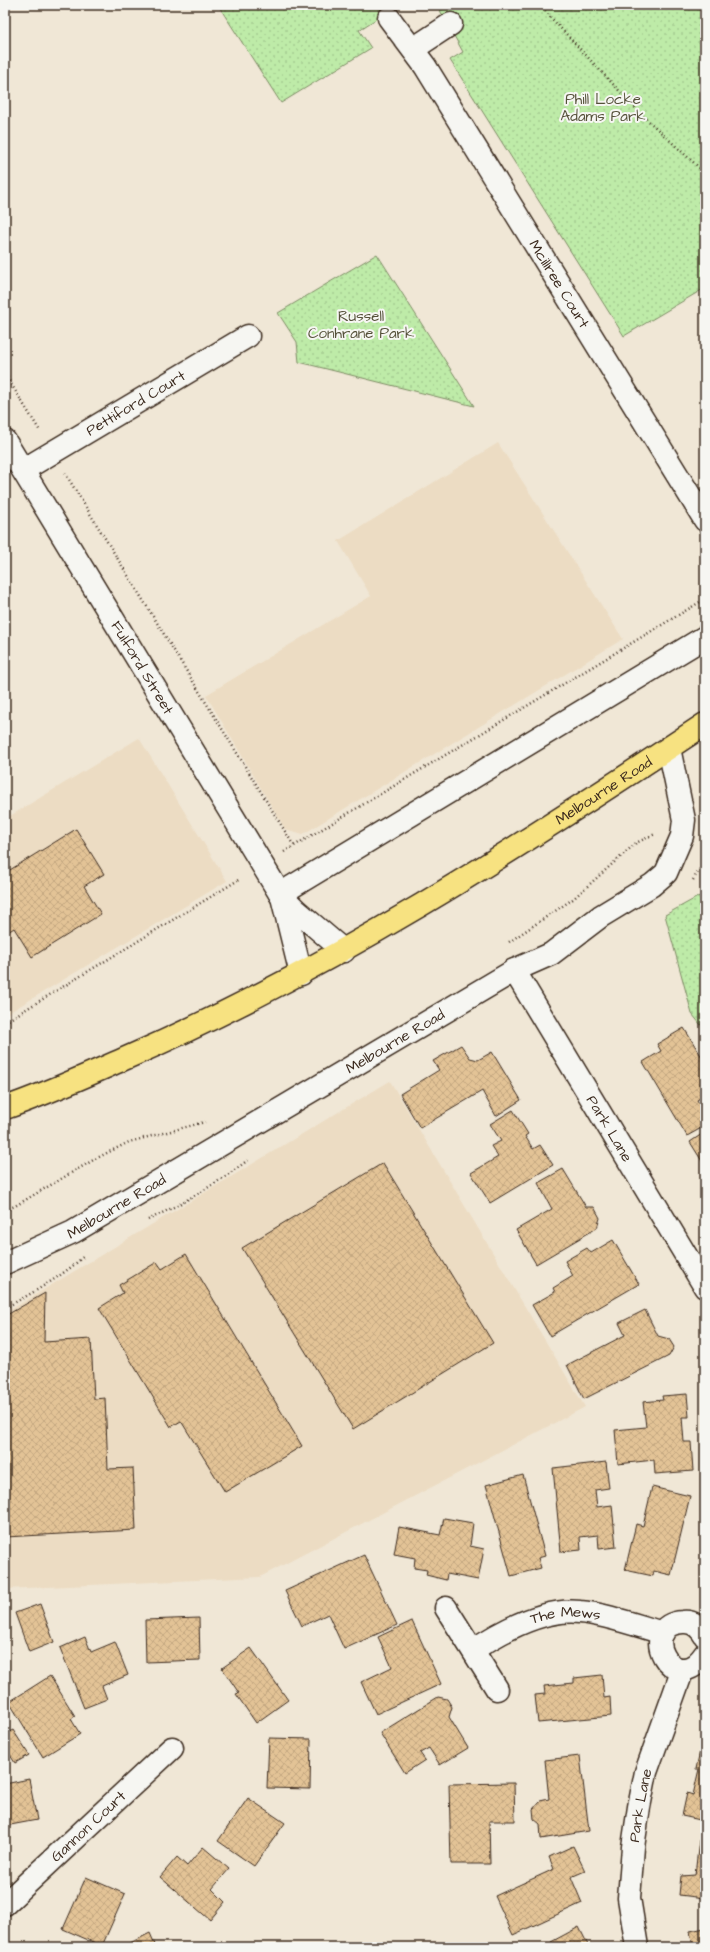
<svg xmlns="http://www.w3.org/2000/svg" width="710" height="1952" viewBox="0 0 710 1952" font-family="'Architects Daughter',sans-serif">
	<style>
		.built { fill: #ecdcc3 }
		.grass { fill: url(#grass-dots); stroke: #7c8a63 }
		.building { fill: url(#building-cross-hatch); stroke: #3b2a1e }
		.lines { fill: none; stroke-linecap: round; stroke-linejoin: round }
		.minor-casing { stroke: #3b2a1e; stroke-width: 25 }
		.major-casing { stroke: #3b2a1e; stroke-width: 25 }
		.path { stroke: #3b2a1e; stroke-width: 2.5; stroke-dasharray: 1 3; stroke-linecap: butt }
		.minor { stroke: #f6f6f2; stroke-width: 22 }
		.major { stroke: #f7e281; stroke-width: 22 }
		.labels { text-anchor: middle; stroke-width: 4; stroke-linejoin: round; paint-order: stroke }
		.park-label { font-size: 15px; fill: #55513a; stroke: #f6f6f2 }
		.street-label { font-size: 15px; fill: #3b2a1e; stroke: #f6f6f2 }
	</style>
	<defs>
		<pattern id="grass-dots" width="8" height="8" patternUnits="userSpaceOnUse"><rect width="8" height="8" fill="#beeba8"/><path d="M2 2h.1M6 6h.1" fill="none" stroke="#a4ca90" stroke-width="1.8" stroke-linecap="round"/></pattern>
		<pattern id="building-cross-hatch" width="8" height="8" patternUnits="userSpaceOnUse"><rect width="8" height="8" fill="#e3c396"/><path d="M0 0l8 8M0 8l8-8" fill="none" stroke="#c4a881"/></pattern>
	</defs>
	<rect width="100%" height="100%" fill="#f0e7d6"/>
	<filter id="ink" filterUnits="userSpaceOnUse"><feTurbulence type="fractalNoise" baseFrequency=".025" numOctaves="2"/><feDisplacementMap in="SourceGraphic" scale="8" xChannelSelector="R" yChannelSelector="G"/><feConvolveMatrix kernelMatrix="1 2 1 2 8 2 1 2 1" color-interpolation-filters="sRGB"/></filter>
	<g filter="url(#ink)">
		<path class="built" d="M498 443 623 639 303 834 285 829 206 695 371 596 338 541Z
			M139 738 227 881 5 1015V819Z
			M390 1081 585 1407 260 1577 5 1589V1313Z"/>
		<path class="grass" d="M218 5H398L359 30 371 48 281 103Z
			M437 5H705V288L624 336 450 60 463 52Z
			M377 254 474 406 299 362 297 342 278 313Z
			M705 893V1030L692 1014 665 915Z"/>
		<path class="building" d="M76 829 104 874 84 886 101 914 32 957 14 928 5 934V873Z
			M684 1028 705 1062V1095L697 1100 705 1113V1126L687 1136 643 1062 661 1051 657 1044Z
			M461 1045 470 1058 478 1060 492 1052 521 1100 496 1116 482 1091 420 1128 400 1094 439 1070 433 1061Z
			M513 1110 528 1134 525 1136 533 1149 540 1145 553 1165 490 1203 471 1173 498 1157 491 1146 501 1141 490 1124Z
			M705 1132V1166L690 1142Z
			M383 1163 493 1343 353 1429 242 1248Z
			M563 1169 586 1207H594L600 1218 597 1228 536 1264 516 1230 552 1209 538 1183Z
			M613 1240 639 1284 550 1336 532 1305 555 1292 553 1288 573 1276 565 1261 587 1248 591 1253Z
			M186 1254 302 1446 225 1492 181 1421 171 1427 99 1308 123 1293 119 1285 157 1262 162 1269Z
			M45 1293 44 1342 91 1339 94 1399 105 1398 108 1469 133 1468 136 1530 5 1537V1316Z
			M645 1310 658 1336 669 1339 674 1347 669 1356 584 1399 567 1365 625 1335 619 1323Z
			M687 1394 689 1417H682L684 1442H691L693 1471 655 1474 654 1460 618 1464 615 1430 646 1427 643 1402 663 1400 662 1396Z
			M606 1462 609 1488 595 1490 597 1507 612 1505 616 1547 599 1549 598 1535 580 1537 581 1550 561 1552 553 1468Z
			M523 1475 545 1556 538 1558 541 1568 511 1576 486 1485Z
			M652 1487 690 1496 671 1575 654 1571 653 1576 625 1570 636 1524 643 1526Z
			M444 1518 473 1523 470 1546 484 1549 478 1580 447 1574 446 1580 426 1575 427 1570 414 1568 415 1558 394 1554 399 1527 440 1535Z
			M364 1555 397 1625 344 1649 328 1614 302 1626 285 1591Z
			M40 1604 54 1642 29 1652 15 1613Z
			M199 1618 200 1660 146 1662 145 1620Z
			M412 1621 441 1684 376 1714 361 1682 392 1667 378 1637Z
			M85 1637 91 1652 115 1642 128 1675 102 1686 107 1699 84 1708 60 1648Z
			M251 1648 288 1700 256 1723 236 1694 239 1693 222 1668Z
			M602 1675 604 1698 610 1697 611 1716 538 1723 535 1695 545 1694 544 1686 574 1683V1678Z
			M50 1676 75 1716 71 1719 80 1734 43 1757 9 1702Z
			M438 1697 447 1699 452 1707 449 1717 468 1748 440 1765 429 1748 420 1753 425 1760 405 1773 380 1733Z
			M13 1730 29 1755 15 1763 5 1747V1734Z
			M703 1737H705V1821L682 1816 687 1793 693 1795 699 1769H696Z
			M269 1738 311 1739 310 1789 267 1788Z
			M580 1756 589 1831 541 1839 540 1824 534 1819 533 1809 540 1801 549 1799 545 1760Z
			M29 1779 37 1820 5 1826V1784Z
			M514 1783 515 1821H489L490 1864H451L449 1784Z
			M248 1798 285 1823 254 1866 218 1841Z
			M699 1840 705 1841V1898L679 1895 681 1876 695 1875Z
			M573 1846 585 1871 571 1877 582 1903 513 1935 495 1896 554 1869 549 1857Z
			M203 1847 229 1869 212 1889 225 1902 210 1920 160 1877 177 1857 187 1866Z
			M86 1877 125 1894 102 1946 63 1929Z
			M579 1927 589 1947H550L553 1946 551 1942Z
			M705 1928V1947H693L690 1931Z
			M150 1933 156 1947H122Z"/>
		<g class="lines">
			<g class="minor-casing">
				<g id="minor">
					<path id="s1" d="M389 18 425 66 705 520"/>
					<path d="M413 49 451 24"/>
					<path id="s2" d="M5 441 280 894 297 911 344 951"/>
					<path id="s3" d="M23 470 248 336"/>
					<path d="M280 894 705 637"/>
					<path d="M282 897 301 974"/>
					<path id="s4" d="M514 970 705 1287"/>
					<path id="s5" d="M5 1263 73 1232 517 969 551 954 601 916 652 885 666 873 682 836 684 820 669 748"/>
					<path d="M446 1608 497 1689"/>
					<path d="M705 1636C700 1627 693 1621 683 1622 635 1624 673 1701 705 1654"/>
					<path id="s6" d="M473 1650C503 1630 543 1608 580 1612 606 1614 638 1626 663 1633"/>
					<path id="s7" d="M5 1904 172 1748"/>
					<path id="s8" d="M637 1947 629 1898 633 1847 639 1807 646 1772 683 1669"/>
				</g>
			</g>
			<g class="major-casing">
				<g id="major">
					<path id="s9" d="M5 1108C46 1094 85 1076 124 1059 330 970 518 848 705 724"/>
				</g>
			</g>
			<path class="path" d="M539 5 641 114 705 173
				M5 374 40 431
				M65 473 294 846
				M284 852 705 599
				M693 880 705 861
				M509 942 573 899 636 843 655 834
				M5 1022 240 879
				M5 1210 15 1206 95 1159 129 1142 205 1122
				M148 1220C183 1203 217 1184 248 1160
				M5 1308C32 1293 60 1278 83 1257"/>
			<use href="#minor" class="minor"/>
			<use href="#major" class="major"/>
		</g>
	</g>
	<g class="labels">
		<g class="park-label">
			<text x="603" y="104">Phill Locke<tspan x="603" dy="17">Adams Park</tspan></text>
			<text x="361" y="321">Russell<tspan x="361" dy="17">Conhrane Park</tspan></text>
		</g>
		<g class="street-label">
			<text dy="5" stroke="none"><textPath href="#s1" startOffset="316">Mcillree Court</textPath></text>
			<text dy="5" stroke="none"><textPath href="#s3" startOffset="131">Pettiford Court</textPath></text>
			<text dy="5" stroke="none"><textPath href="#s2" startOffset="265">Fulford Street</textPath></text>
			<text dy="5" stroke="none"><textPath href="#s9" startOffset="679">Melbourne Road</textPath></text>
			<text dy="5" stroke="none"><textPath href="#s5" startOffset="449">Melbourne Road</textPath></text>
			<text dy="5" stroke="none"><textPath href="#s4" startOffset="185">Park Lane</textPath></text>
			<text dy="5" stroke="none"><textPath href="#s5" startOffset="125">Melbourne Road</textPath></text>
			<text dy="5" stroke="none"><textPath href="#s6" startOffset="101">The Mews</textPath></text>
			<text dy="5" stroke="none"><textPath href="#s8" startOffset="143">Park Lane</textPath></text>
			<text dy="5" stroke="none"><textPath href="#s7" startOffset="114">Gannon Court</textPath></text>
		</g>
	</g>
	<rect width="710" height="1952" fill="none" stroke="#f6f6f2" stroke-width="20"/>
	<rect x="10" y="10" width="690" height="1932" fill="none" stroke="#3b2a1e" stroke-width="1.5" filter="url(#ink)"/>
</svg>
